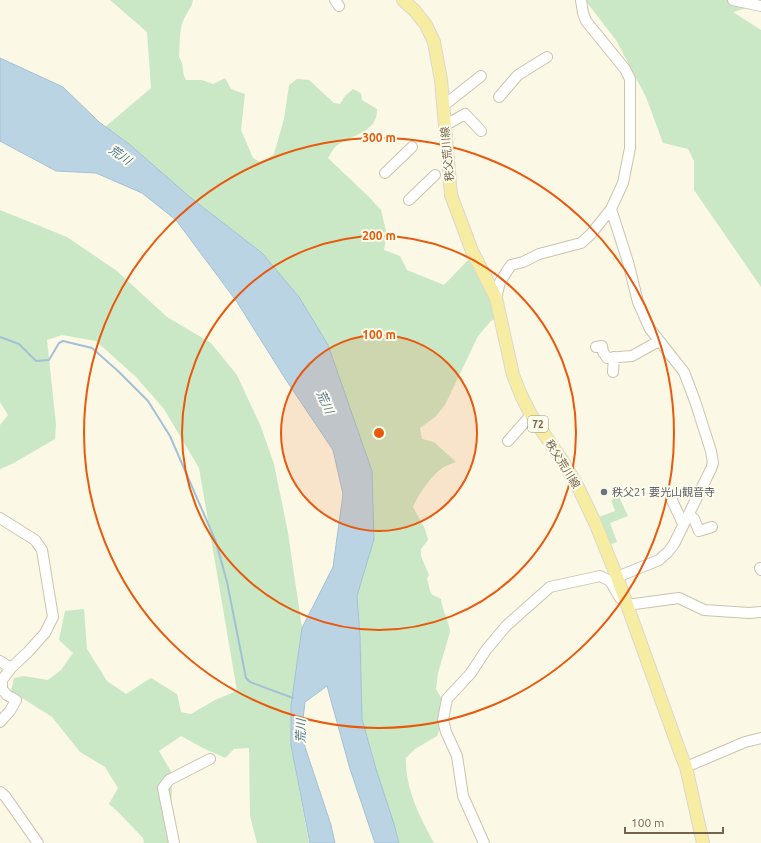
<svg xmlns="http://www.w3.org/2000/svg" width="761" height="843" viewBox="0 0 761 843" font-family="Ubuntu,'Noto Sans JP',sans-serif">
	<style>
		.green { fill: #cae8c5 }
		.water { fill: #bbd4e4; stroke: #a2c1d6 }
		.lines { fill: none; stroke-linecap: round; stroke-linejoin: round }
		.stream { stroke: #a2c1d6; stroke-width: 2 }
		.minor-casing { stroke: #cdc3ad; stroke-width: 12 }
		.major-casing { stroke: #dbd7d0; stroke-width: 14 }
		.minor { stroke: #fff; stroke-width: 10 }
		.major { stroke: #f7eda2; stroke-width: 12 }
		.ring { fill: none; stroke: #e8590c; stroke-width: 2 }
		.worship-dot { fill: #6b7280; stroke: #fefcec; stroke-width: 1.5 }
		.labels { text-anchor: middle; stroke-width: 4; stroke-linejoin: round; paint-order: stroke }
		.shield { fill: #fefcec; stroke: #9d927c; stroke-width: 1 }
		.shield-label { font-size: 10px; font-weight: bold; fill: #74644c }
		.street-label { font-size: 11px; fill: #74644c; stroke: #fefcec }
		.worship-label { font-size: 11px; fill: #5b616d; stroke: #fefcec; text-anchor: start }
		.water-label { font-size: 12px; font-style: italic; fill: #4d7694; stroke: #fefcec }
		.centre { fill: #e8590c; stroke: #fefcec; stroke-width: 2 }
		.ring-label { font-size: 12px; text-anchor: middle; font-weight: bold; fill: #e8590c; stroke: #fefcec; stroke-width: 4; stroke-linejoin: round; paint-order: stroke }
	</style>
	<rect width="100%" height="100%" fill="#fbf8e6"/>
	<path class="green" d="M110 0H193C192 8 186 13 183 21 179 31 180 46 179 57 185 66 181 70 186 80H202L213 84 225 78 231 89 245 94 241 130 253 158 262 163 274 154 284 119 289 85 297 79 309 80 334 103 340 104 345 96 353 89 361 93 362 100 377 109C378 133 350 135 335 147 332 150 330 155 328 158L369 197 381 210 387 235 384 250 400 256 407 270 444 285 468 260 477 268 497 317 491 321 478 336 445 405 435 417 420 428 422 439 434 442 456 462C452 463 448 465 444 467 432 474 419 494 413 507L425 529 428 540 421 549V556L429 575 427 579 431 594 441 599C442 611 449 620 450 632L438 673 436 689 443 701 441 725 437 736 415 749 406 758C405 789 420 817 434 843H399L394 824 376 769 362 719 360 636 357 596 374 539 262 253 191 198 129 144 105 127 151 88 147 32Z
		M585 0H761V4L733 12 761 30V287L694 190V161L688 149 663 143 646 97 616 40Z
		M0 210 67 237 117 271 167 317 211 343 237 375 261 427 274 464 288 533 302 628 291 706V745L309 843H257L250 816 249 748 234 749 225 758 203 748 181 736 159 751 172 773 171 843H144L143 838 118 812 109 804 118 788 105 767 80 752 52 717 11 691 14 678 24 676 48 680 61 670 73 653 59 640 65 611 84 609 87 649 107 681 126 694 151 678 177 694 181 712 191 714 215 700 237 691 199 468 164 409 136 377 96 341 62 335 47 340 56 424 55 439 12 464 0 469V425L8 415 0 402Z
		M619 497 628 516 610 523 617 542 611 544 599 517 615 511 611 500Z"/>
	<path class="water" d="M0 58 63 87 99 122 129 144 191 198 262 253 299 297 328 345 372 471 374 539 357 596 360 636 362 719 376 769 394 824 399 843H375L350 769 327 686 305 702 301 735 331 825 335 843H310L291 745V706L302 628 333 567 343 494 333 450 286 380 237 302 176 220 142 193 96 173 56 171 0 141Z"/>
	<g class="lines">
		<path class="stream" d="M0 337 19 344 36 361 49 360 59 343 63 341 92 348 118 371 148 401 170 436 216 542 227 582 246 678 250 682 293 698"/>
		<g class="minor-casing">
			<path id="minor" d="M335 0 339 6
				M733 0 761 6
				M499 97 518 75 547 57
				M443 106 481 76
				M444 126 465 114 481 131
				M385 173 412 147
				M409 200 435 175
				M611 209 628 262 638 302 650 329 684 372 695 401 711 451 713 463 711 469 674 544 668 552 659 560 617 577
				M496 298 500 282 511 265 523 262 539 254 581 243 591 234 611 209 623 183 630 148V79L625 69 586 21 583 13 581 0
				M596 347 602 346 603 352 607 358 632 356 659 341
				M613 372 614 357
				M508 441 531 415
				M671 498 683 524
				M689 514 694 519 699 531 712 527
				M0 518 35 540 42 550 53 617 45 633 28 652 11 668 2 680V689L7 695 16 700 10 711 0 722
				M760 568 761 570
				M627 605 679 598 704 610 749 613 761 612
				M0 661 11 668
				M686 767 745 742 761 738
				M0 792 5 796 38 843
				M174 843 163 788 169 780 210 759
				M484 843 463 796 457 756 446 732 443 720 447 699 471 673 486 650 506 626 550 587 600 576 610 581 620 598 624 596"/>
		</g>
		<g class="major-casing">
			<path id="major" d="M403 0 415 11 426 25 434 42 441 80 451 195 472 251 496 298 513 375 521 395 531 415 564 463 579 489 596 525 617 577 680 752 686 767 703 843"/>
		</g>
		<use href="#minor" class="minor"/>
		<use href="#major" class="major"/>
	</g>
	<circle cx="379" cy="433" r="98" fill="#e8590c" fill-opacity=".12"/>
	<g class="ring">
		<circle cx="379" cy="433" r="98"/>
		<circle cx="379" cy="433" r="197"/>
		<circle cx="379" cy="433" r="295"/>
	</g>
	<circle class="worship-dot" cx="604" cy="492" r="4"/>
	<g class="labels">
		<rect class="shield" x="528" y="416" width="20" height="16" rx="3"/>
		<g class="shield-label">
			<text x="538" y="428">72</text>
		</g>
		<g class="street-label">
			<text transform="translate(447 154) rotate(-95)" y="4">秩父荒川線</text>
			<text transform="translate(563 464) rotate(58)" y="4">秩父荒川線</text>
		</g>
		<g class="worship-label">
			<text x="612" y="496">秩父21 要光山観音寺</text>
		</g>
		<g class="water-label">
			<text transform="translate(120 155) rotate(35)" y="4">荒川</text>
			<text transform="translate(325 402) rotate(65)" y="4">荒川</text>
			<text transform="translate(301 731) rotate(-89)" y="4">荒川</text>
		</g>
	</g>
	<circle cx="379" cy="433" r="6" class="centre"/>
	<g class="ring-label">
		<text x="379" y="142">300 m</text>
		<text x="379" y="240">200 m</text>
		<text x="379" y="339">100 m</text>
	</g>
	<path d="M625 827v6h98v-6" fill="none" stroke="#74644c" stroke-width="2"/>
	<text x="631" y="827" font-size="12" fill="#74644c" stroke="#fefcec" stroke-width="3" paint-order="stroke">100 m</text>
</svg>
